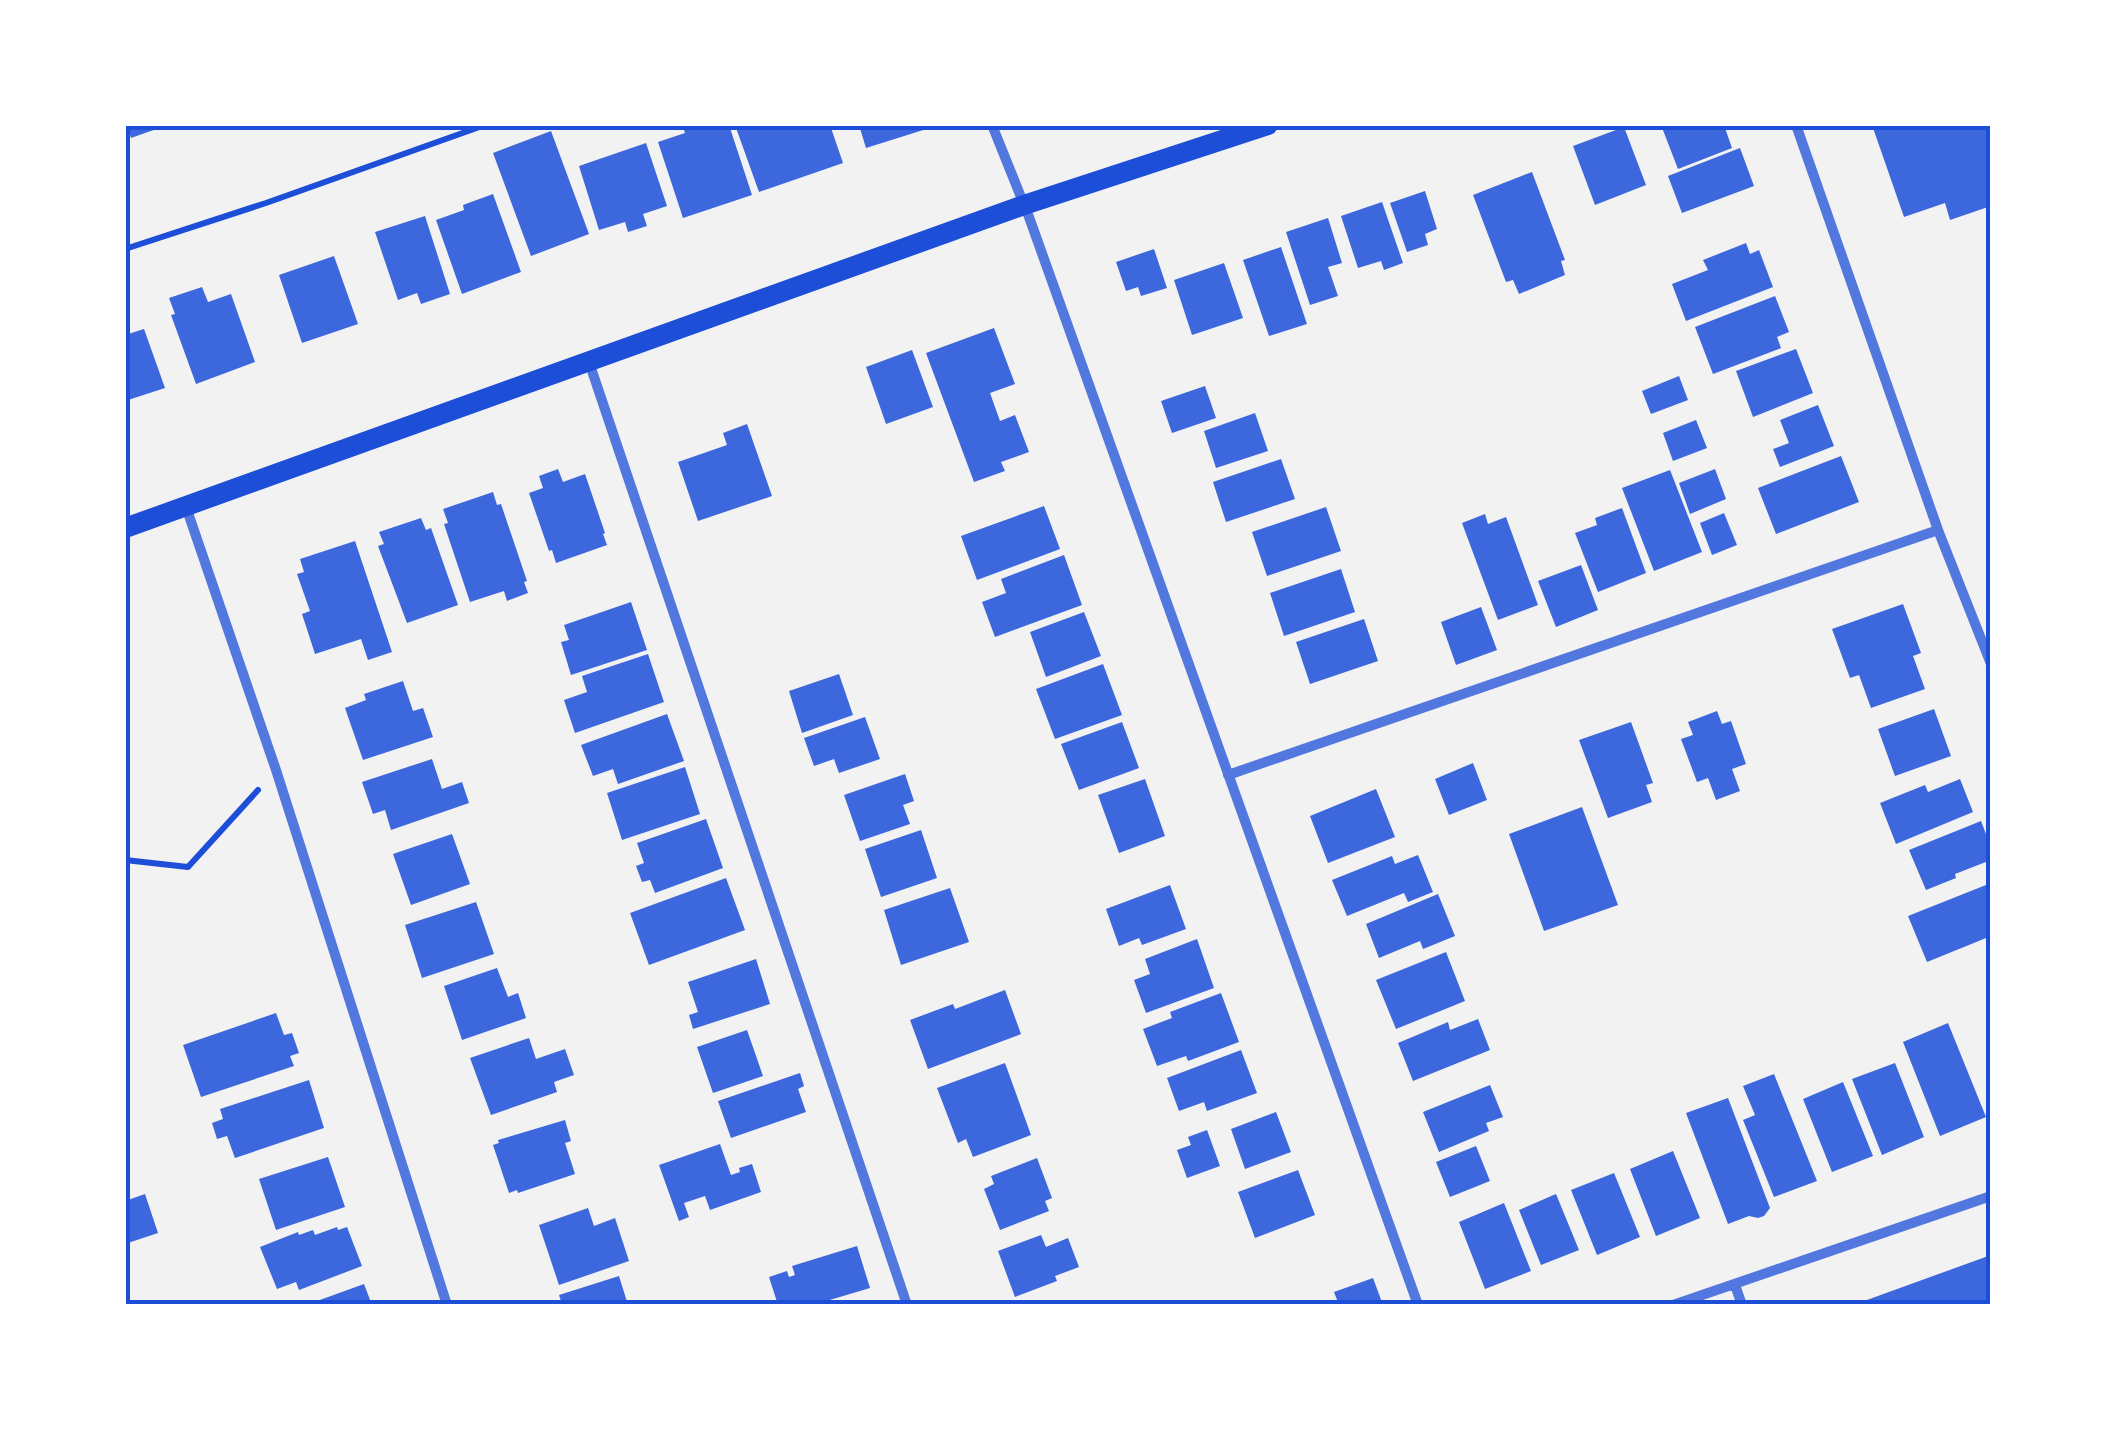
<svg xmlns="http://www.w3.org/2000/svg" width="2116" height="1430" viewBox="0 0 2116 1430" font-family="Lato,sans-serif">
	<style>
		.building { fill: #3d67dc }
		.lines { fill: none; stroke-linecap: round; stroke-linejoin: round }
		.path { stroke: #1d4ed8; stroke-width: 6 }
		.minor { stroke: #5277de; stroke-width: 10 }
		.secondary { stroke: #1d4ed8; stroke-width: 20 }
		.neatline { fill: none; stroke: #1d4ed8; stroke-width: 4 }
	</style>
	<rect width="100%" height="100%" fill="#f2f2f2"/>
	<path class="building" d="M127 125H165V126L131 138Z
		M682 125H729L752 195 683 218 658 142 685 133Z
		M735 125H830L843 163 759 192Z
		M859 125H936V126L866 148Z
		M1661 125H1724L1732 148 1678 169Z
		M1872 125H1991V206L1950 220 1945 203 1904 217Z
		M1624 127 1646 185 1595 205 1573 146Z
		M551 131 589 234 531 256 493 153Z
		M646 143 667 206 643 214 647 226 628 232 625 222 599 230 579 166Z
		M1740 148 1754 186 1682 213 1668 176Z
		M1532 172 1565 260 1561 261 1565 275 1519 294 1513 280 1506 282 1473 195Z
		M1425 191 1437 229 1425 234 1428 245 1407 252 1390 203Z
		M493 194 521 272 462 294 436 220 464 210 463 205Z
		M1382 202 1403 263 1384 270 1381 261 1358 268 1341 216Z
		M425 216 450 294 421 304 417 293 398 300 375 232Z
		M1328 218 1342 263 1328 267 1338 296 1310 305 1286 232Z
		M1746 243 1750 254 1759 250 1773 287 1686 321 1672 284 1708 270 1703 260Z
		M1281 247 1307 324 1269 336 1243 260Z
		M1154 249 1167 288 1141 296 1138 287 1126 291 1116 262Z
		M334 256 358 324 302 343 279 275Z
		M1224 263 1243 318 1192 335 1174 280Z
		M202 287 208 302 231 294 255 362 196 384 171 315 175 314 169 298Z
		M1775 296 1789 332 1777 337 1781 348 1713 374 1695 327Z
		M994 328 1015 384 990 393 1000 421 1015 415 1029 452 1001 462 1005 471 974 482 926 353Z
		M144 329 165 388 125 401V335Z
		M1796 349 1813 393 1753 417 1736 371Z
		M912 350 933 407 886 424 866 367Z
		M1679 376 1688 400 1651 414 1642 391Z
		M1205 386 1216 418 1172 433 1161 401Z
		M1818 405 1834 446 1780 467 1773 449 1789 443 1780 420Z
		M1255 413 1268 451 1216 468 1204 431Z
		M1696 420 1707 448 1673 461 1663 433Z
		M747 424 772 496 698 521 678 462 727 445 723 433Z
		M1841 456 1859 502 1776 534 1758 488Z
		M1281 459 1295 499 1226 522 1213 482Z
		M558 469 563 482 585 474 605 533 603 534 607 545 556 563 552 550 549 551 529 493 543 488 539 476Z
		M1715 469 1726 499 1690 514 1679 483Z
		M1670 470 1702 552 1654 571 1622 488Z
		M493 492 497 505 501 504 527 581 524 582 528 593 507 601 504 591 470 602 444 524 448 523 443 509Z
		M1044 506 1060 549 977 580 961 536Z
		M1326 507 1341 551 1267 576 1252 532Z
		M1622 508 1646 573 1598 592 1575 533 1597 525 1595 518Z
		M1724 513 1737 545 1712 555 1700 523Z
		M1485 514 1488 524 1506 517 1538 605 1498 620 1462 523Z
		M421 518 426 530 431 528 458 605 407 623 378 546 384 544 379 532Z
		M355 541 392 652 368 660 361 639 315 654 302 614 310 611 297 574 304 572 300 559Z
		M1064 555 1082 605 995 637 982 602 1006 593 1001 579Z
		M1581 565 1598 610 1556 627 1538 581Z
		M1341 569 1355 612 1284 636 1270 593Z
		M631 602 647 650 571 675 561 642 569 640 564 625Z
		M1903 604 1921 653 1913 656 1925 689 1871 708 1859 675 1850 678 1832 629Z
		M1481 607 1497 650 1456 665 1441 622Z
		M1084 612 1101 656 1046 677 1030 632Z
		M1364 619 1378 661 1310 684 1296 642Z
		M648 654 664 702 575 733 564 700 587 692 582 676Z
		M1103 664 1122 715 1055 739 1036 689Z
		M839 674 853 715 802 733 789 691Z
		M403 681 413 711 423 708 433 737 363 760 345 708 366 700 364 694Z
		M1934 709 1951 756 1895 776 1878 729Z
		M1717 711 1722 724 1731 721 1746 764 1732 769 1740 791 1716 800 1708 778 1697 782 1681 739 1693 735 1688 722Z
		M667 714 684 761 618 784 613 769 593 776 581 745Z
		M865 717 880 759 839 773 834 759 814 766 804 738Z
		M1122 722 1139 768 1079 790 1061 744Z
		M1631 722 1653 783 1646 785 1652 802 1608 818 1579 740Z
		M432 759 442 789 462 782 469 803 391 830 385 810 373 814 362 782Z
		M1473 763 1487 800 1449 815 1435 779Z
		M685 767 700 814 622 840 607 793Z
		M905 774 914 801 903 805 910 824 860 841 844 795Z
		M1145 779 1165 836 1119 853 1098 795Z
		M1960 779 1973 812 1896 844 1880 803 1925 785 1928 792Z
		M1376 789 1395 837 1328 863 1310 816Z
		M1582 807 1618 905 1544 931 1509 834Z
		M706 819 723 868 655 893 650 880 642 882 636 866 644 863 637 843Z
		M1981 821 1991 847V860L1955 874 1956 878 1926 890 1909 850Z
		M921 830 937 878 881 897 865 849Z
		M452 834 470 884 411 905 393 854Z
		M1418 855 1433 892 1408 902 1404 893 1347 916 1332 880 1392 856 1395 864Z
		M726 878 745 930 649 965 630 913Z
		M1991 883V936L1927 962 1908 916Z
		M1170 885 1186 929 1142 945 1139 938 1119 946 1106 909Z
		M950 888 969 942 901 965 884 910Z
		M1438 894 1455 936 1423 949 1420 941 1379 958 1366 924Z
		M476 902 494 954 422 978 405 925Z
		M1197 939 1214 988 1146 1013 1134 980 1150 974 1145 959Z
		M1446 952 1465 1001 1396 1029 1376 980Z
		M756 959 770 1004 693 1029 689 1015 698 1012 688 982Z
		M497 968 508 997 518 993 526 1018 462 1040 444 986Z
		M1005 990 1021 1034 928 1069 910 1020 953 1004 955 1009Z
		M1221 993 1239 1042 1188 1061 1186 1056 1157 1066 1143 1029 1172 1018 1170 1012Z
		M276 1013 284 1035 292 1033 299 1053 290 1056 294 1066 201 1097 183 1045Z
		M1478 1019 1490 1050 1413 1081 1398 1043 1448 1022 1450 1030Z
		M1948 1023 1986 1117 1940 1136 1903 1042Z
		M747 1030 763 1076 713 1093 697 1047Z
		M529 1038 536 1059 565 1049 574 1075 554 1082 557 1092 491 1115 470 1058Z
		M1241 1050 1257 1093 1207 1111 1204 1102 1179 1111 1167 1078Z
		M1005 1063 1031 1135 973 1157 966 1139 958 1143 937 1088Z
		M1895 1063 1924 1137 1882 1155 1852 1079Z
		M800 1073 804 1086 798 1089 806 1112 731 1138 718 1101Z
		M1774 1074 1817 1181 1774 1197 1743 1120 1755 1115 1743 1086Z
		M309 1080 324 1128 235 1158 227 1136 217 1139 212 1123 223 1119 220 1109Z
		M1843 1082 1873 1156 1832 1172 1803 1099Z
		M1490 1085 1503 1117 1486 1123 1489 1131 1439 1152 1423 1112Z
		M1728 1098 1770 1208 1764 1216 1758 1218 1749 1216 1728 1224 1686 1113Z
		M1276 1112 1291 1152 1245 1169 1231 1129Z
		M565 1120 571 1141 565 1143 575 1174 518 1193 517 1190 509 1193 493 1145 499 1143 498 1140Z
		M1207 1130 1220 1166 1187 1178 1177 1150 1191 1145 1188 1137Z
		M720 1144 731 1175 740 1172 739 1168 752 1164 761 1192 710 1210 705 1196 684 1203 689 1217 679 1221 659 1165Z
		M1476 1146 1490 1181 1450 1197 1436 1162Z
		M1673 1151 1700 1218 1656 1236 1630 1169Z
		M328 1157 345 1207 276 1230 259 1179Z
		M1037 1158 1052 1198 1045 1201 1049 1211 1000 1230 984 1189 994 1184 991 1176Z
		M1298 1170 1315 1215 1255 1238 1238 1192Z
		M1614 1173 1640 1237 1597 1255 1571 1190Z
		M145 1194 158 1233 125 1244V1201Z
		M1556 1194 1579 1250 1541 1265 1519 1210Z
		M1504 1203 1531 1271 1485 1289 1459 1222Z
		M588 1208 594 1226 615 1218 629 1261 559 1285 539 1225Z
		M337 1227 338 1230 347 1227 362 1266 299 1290 296 1282 277 1289 260 1247 298 1232 299 1235 313 1230 315 1235Z
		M1041 1235 1046 1247 1068 1238 1079 1267 1055 1276 1057 1281 1015 1297 998 1251Z
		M857 1246 870 1288 813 1305H778L769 1277 787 1271 789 1277 795 1275 792 1266Z
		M1991 1255V1305H1853Z
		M619 1276 628 1305H550L561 1301 559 1295Z
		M1373 1278 1383 1305H1339L1334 1292Z
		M364 1284 372 1305H306Z"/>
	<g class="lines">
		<path class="path" d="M125 249 266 203 485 125
			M125 860 188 867 258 790"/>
		<path class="minor" d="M992 125 1029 217 1418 1305
			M1796 125 1938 530 1991 664
			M589 362 907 1305
			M186 507 276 770 447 1305
			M1228 775 1938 530
			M1735 1285 1742 1305
			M1673 1305 1991 1196"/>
		<path class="secondary" d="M125 528 1024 205 1268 125"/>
	</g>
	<rect width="2116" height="1430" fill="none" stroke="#ffffff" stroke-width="255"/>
	<rect x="128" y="128" width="1860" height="1174" class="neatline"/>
</svg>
